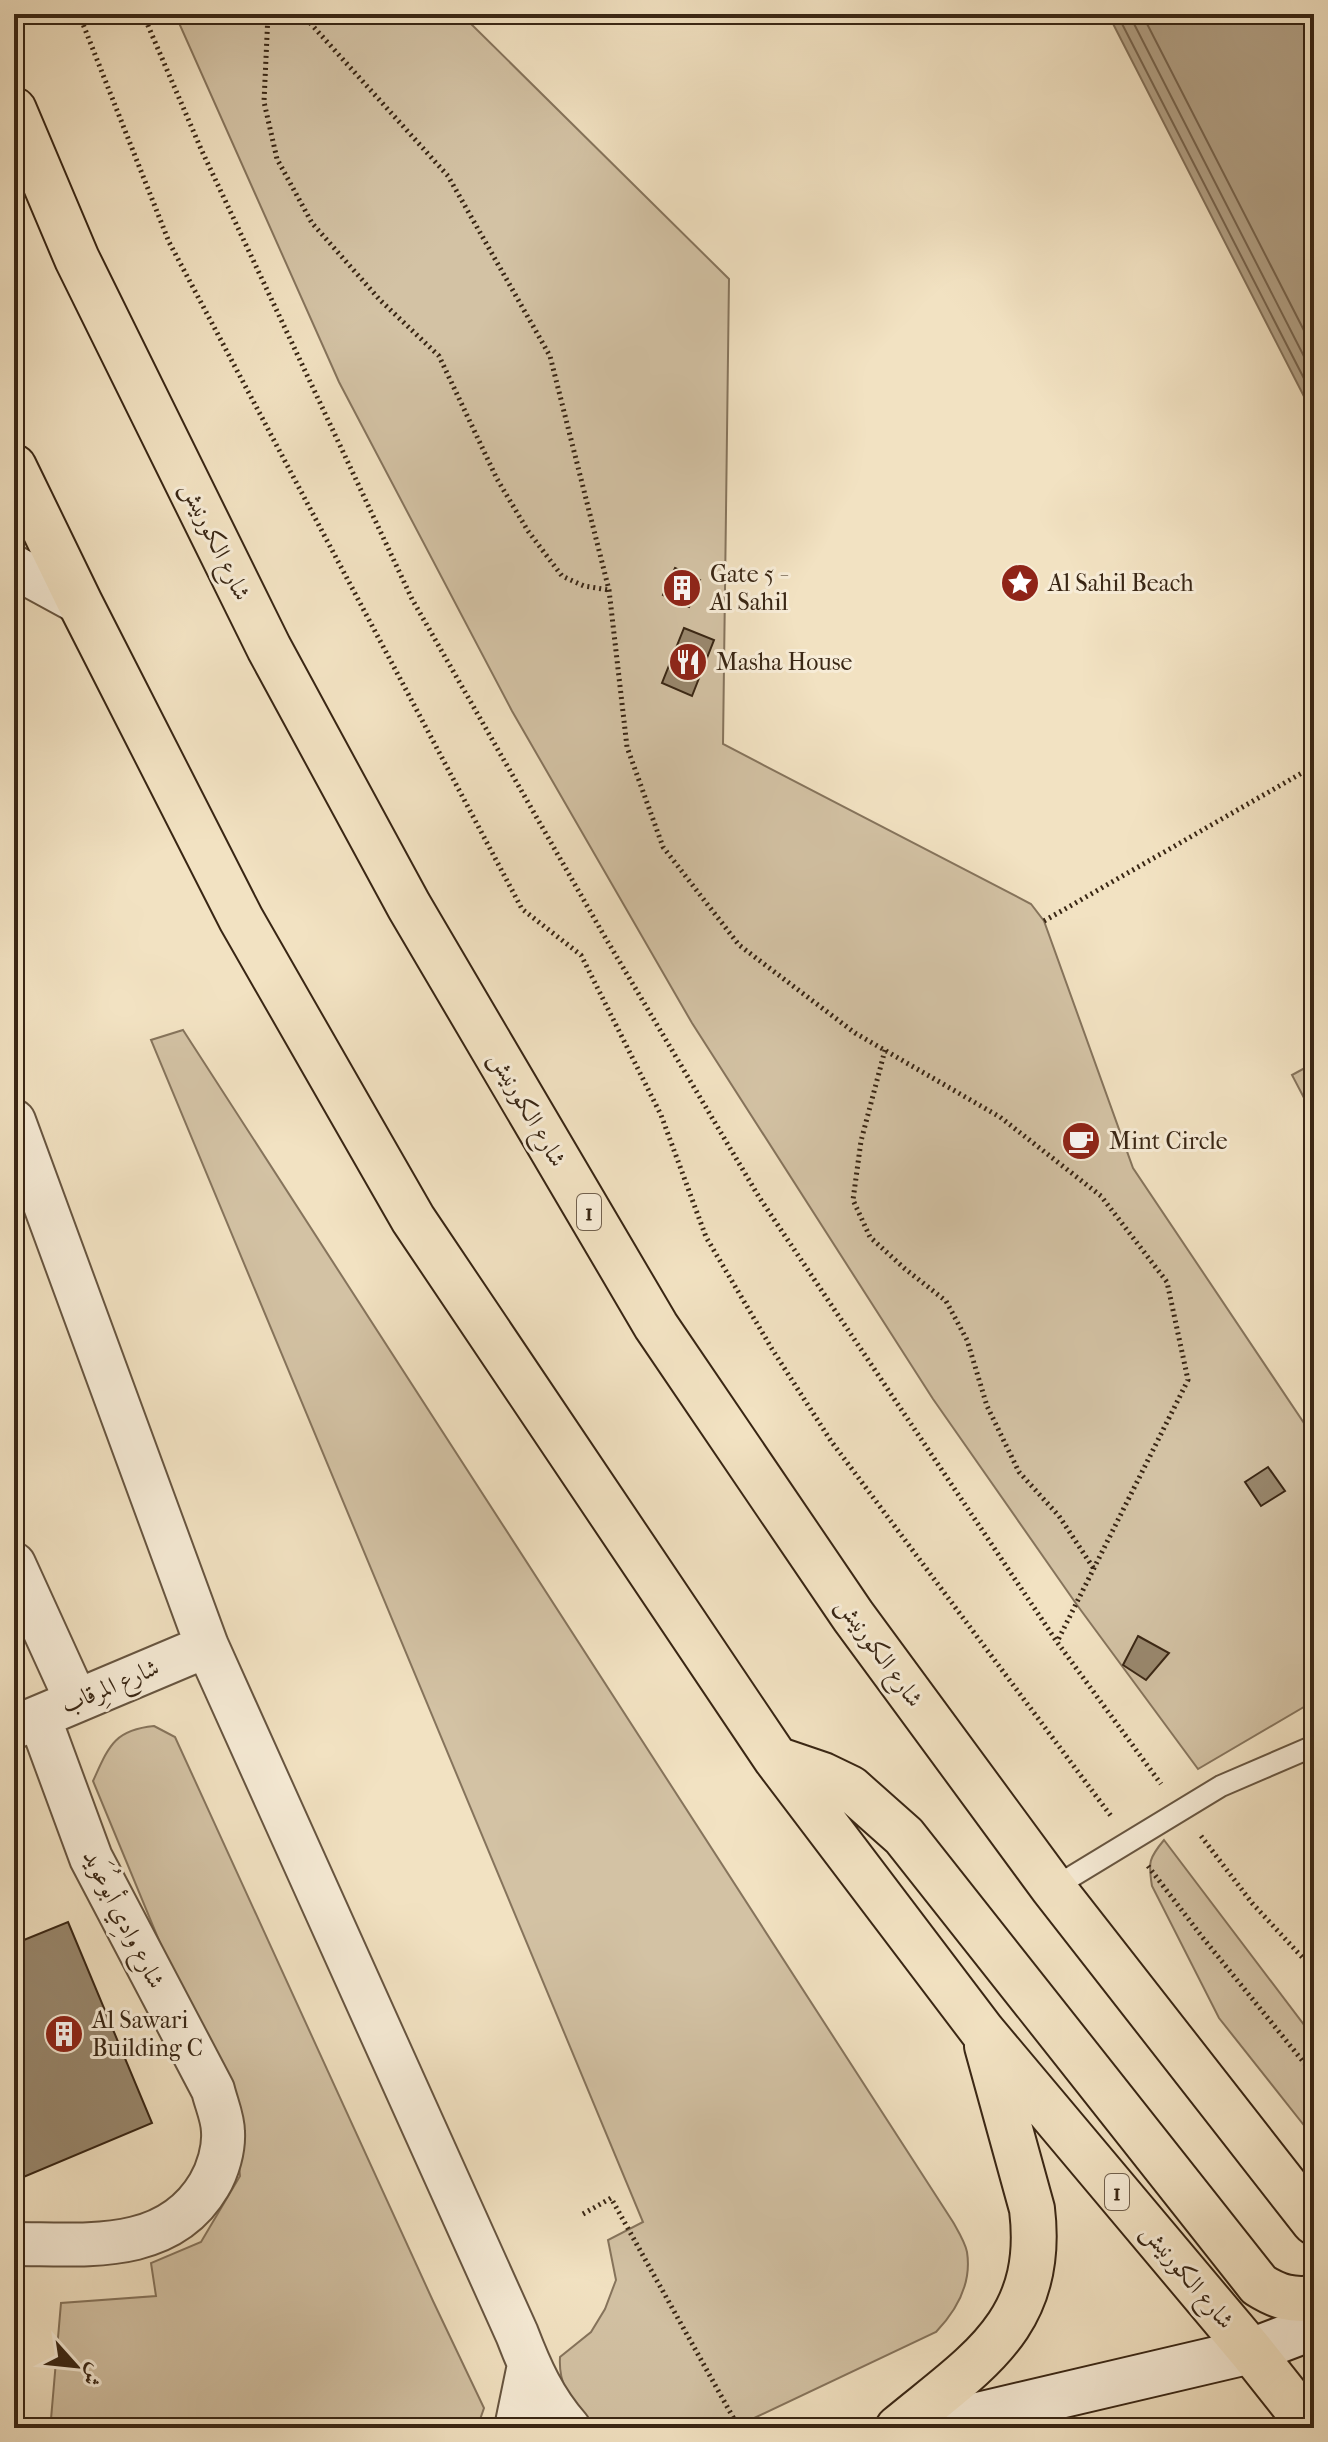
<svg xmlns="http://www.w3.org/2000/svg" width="1328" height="2442" viewBox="0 0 1328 2442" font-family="'IM FELL French Canon',Amiri,serif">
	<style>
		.green { fill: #d3c2a4; stroke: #86745c; stroke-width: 2 }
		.water { fill: #b3a287; stroke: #827059; stroke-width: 2 }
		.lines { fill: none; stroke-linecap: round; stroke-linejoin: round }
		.shore { stroke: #76644e; stroke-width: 2 }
		.building { fill: #99886e; stroke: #392614; stroke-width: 2 }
		.service-casing { stroke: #675540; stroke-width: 24 }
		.minor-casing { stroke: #675540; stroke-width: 46 }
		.secondary-casing { stroke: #392614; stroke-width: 48 }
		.trunk-casing { stroke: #392614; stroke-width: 48 }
		.path { stroke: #392614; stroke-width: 5; stroke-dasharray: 2 4; stroke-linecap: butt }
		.service { stroke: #f7ecd7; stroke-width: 20 }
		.minor { stroke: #f7ecd7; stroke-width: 42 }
		.secondary { stroke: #f7ecd7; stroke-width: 44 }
		.trunk { stroke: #f2e2c2; stroke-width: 44 }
		.labels { text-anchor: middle; stroke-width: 6; stroke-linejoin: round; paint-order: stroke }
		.shield { fill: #f7ecd7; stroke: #72614e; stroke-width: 2 }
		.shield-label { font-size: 22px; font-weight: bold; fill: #392614 }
		.street-label { font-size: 24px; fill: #392614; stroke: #f7ecd7 }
		.poi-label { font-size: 24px; fill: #392614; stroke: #f7ecd7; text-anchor: start }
	</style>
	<rect width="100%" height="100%" fill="#f2e2c2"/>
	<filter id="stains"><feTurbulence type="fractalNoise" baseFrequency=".0025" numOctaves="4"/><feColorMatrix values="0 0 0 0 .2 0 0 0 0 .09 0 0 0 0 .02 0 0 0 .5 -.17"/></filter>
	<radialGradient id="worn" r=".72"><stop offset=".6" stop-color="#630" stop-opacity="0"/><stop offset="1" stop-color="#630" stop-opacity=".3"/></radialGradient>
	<path class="green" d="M175 14H461L729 279 723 744 1031 904 1044 921 1133 1168 1314 1438V1701L1198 1769 1077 1605 933 1399 692 1023 512 711 339 382Z
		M183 1030 953 2222C958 2231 965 2242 967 2252 972 2284 957 2310 936 2332L733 2428H591C574 2403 558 2388 560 2357L591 2332 605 2309 616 2280 608 2240 643 2222 151 1040Z
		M1314 1063V1117L1292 1075Z
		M154 1726 175 1737 433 2301 484 2408 477 2428H48L51 2419 61 2303 156 2296 151 2263 201 2242 240 2176 235 2124 93 1781C109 1746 114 1730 154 1726Z
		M1164 1840 1314 2038V2138L1219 2018 1152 1886C1148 1862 1149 1858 1164 1840Z"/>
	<path class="water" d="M1109 14H1314V416L1108 14Z"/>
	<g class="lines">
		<path class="shore" d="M1117 14 1314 398
			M1129 14 1314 376
			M1142 14 1314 350"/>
	</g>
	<path class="building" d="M675 568 700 580 689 607 663 595Z
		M684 628 714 640 692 696 662 683Z
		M1081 1123 1099 1142 1082 1159 1064 1141Z
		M1268 1467 1285 1491 1261 1506 1245 1482Z
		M1138 1636 1169 1653 1146 1680 1123 1665Z
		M68 1922 152 2123 14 2181V1944Z"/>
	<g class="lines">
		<g class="service-casing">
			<path id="service" d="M1053 1888 1221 1786 1314 1746"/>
		</g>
		<g class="minor-casing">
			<path id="minor" d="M14 567 80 603
				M14 1121 207 1646 517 2334C530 2368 544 2400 569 2428
				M14 1564 76 1700
				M15 1727 207 1646
				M14 2244C85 2244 168 2255 209 2185 218 2170 224 2149 223 2132 223 2118 216 2103 213 2090L91 1858 39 1717
				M516 2428 529 2365"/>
		</g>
		<g class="secondary-casing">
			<path id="secondary" d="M923 2428 1251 2351 1314 2327"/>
		</g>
		<g class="trunk-casing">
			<path id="trunk" d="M14 110 77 259 269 648 409 906 656 1326 853 1616 1053 1888 1314 2222
				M14 467 80 603 241 919 413 1219 776 1759 983 2032 1251 2351 1312 2428
				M776 1759 823 1775 850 1788 904 1836 1259 2285C1278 2297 1292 2301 1314 2298
				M898 2428C976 2363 1046 2324 1032 2209L987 2046"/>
		</g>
		<path class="path" d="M79 14 169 242 522 909 581 955 661 1115 706 1237 772 1349 831 1441 1111 1816
			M143 14 201 149 412 599 602 932 759 1197 1057 1642 1161 1784
			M268 14 264 102 277 159 312 223 380 300 439 356 497 479 528 531 562 576 584 586 609 590
			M302 14 448 176 550 356 609 590 627 747 663 847 739 945 855 1033 1000 1117 1101 1196 1167 1282 1188 1380 1057 1642
			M1044 921 1314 766
			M885 1050 861 1141 853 1200 870 1237 904 1268 946 1301 967 1340 987 1406 1019 1472 1059 1516 1094 1569
			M1201 1836 1252 1903 1314 1970
			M1148 1866 1203 1938 1314 2075
			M583 2214 611 2198 739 2428"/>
		<use href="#service" class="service"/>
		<use href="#minor" class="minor"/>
		<use href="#secondary" class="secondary"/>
		<use href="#trunk" class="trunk"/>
	</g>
	<defs>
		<g id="sight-disc" transform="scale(2)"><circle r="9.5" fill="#8f2418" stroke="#f7ecd7"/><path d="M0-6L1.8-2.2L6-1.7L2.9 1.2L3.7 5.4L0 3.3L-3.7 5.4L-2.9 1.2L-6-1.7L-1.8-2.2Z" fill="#fff"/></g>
		<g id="building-disc" transform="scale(2)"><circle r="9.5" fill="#8f2418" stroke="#f7ecd7"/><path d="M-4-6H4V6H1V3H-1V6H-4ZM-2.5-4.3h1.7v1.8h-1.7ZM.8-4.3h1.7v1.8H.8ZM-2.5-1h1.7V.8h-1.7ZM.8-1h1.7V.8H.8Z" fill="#fff"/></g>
		<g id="restaurant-disc" transform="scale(2)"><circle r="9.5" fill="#8f2418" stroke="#f7ecd7"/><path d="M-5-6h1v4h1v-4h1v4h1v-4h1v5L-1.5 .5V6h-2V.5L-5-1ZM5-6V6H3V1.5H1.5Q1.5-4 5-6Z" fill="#fff"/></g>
		<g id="cafe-disc" transform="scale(2)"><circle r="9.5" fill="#8f2418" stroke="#f7ecd7"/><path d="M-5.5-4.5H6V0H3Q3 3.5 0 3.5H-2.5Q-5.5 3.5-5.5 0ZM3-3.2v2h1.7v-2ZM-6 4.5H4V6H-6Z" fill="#fff"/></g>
	</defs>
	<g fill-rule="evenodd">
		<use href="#sight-disc" x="1020" y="583"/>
		<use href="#building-disc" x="682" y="588"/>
		<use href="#restaurant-disc" x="688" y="662"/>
		<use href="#cafe-disc" x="1081" y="1141"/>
		<use href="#building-disc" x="64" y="2034"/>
	</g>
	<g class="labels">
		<g class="shield">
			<rect x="577" y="1194" width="24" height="36" rx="6"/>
			<rect x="1105" y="2174" width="24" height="36" rx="6"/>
		</g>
		<g class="shield-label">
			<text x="589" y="1220">1</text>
			<text x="1117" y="2200">1</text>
		</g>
		<g class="street-label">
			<text transform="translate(216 541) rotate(64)" y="8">شارع الكورنيش</text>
			<text transform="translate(528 1109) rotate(60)" y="8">شارع الكورنيش</text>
			<text transform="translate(880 1652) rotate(54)" y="8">شارع الكورنيش</text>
			<text transform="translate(110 1686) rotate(-23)" y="8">شارع المِرقاب</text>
			<text transform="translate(124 1919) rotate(63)" y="8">شارع وادِي أبوعُوَيد</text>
			<text transform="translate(1188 2276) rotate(50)" y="8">شارع الكورنيش</text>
		</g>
		<g class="poi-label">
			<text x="710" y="582">Gate 5 -<tspan x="710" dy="28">Al Sahil</tspan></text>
			<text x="1048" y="591">Al Sahil Beach</text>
			<text x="716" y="670">Masha House</text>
			<text x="1109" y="1149">Mint Circle</text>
			<text x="92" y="2028">Al Sawari<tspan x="92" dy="28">Building C</tspan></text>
		</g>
	</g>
	<rect width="1328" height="2442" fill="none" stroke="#f2e2c2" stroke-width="48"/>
	<rect x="16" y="16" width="1296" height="2410" fill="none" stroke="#392614" stroke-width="4"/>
	<rect x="24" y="24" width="1280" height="2394" fill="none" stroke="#392614" stroke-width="2"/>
	<g transform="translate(76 2366) rotate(117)" stroke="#f7ecd7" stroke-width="6" paint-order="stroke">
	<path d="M0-6L14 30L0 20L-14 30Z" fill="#392614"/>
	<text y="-12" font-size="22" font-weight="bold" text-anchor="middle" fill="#392614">ش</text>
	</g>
	<rect width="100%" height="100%" filter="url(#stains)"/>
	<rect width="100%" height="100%" fill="url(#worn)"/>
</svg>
